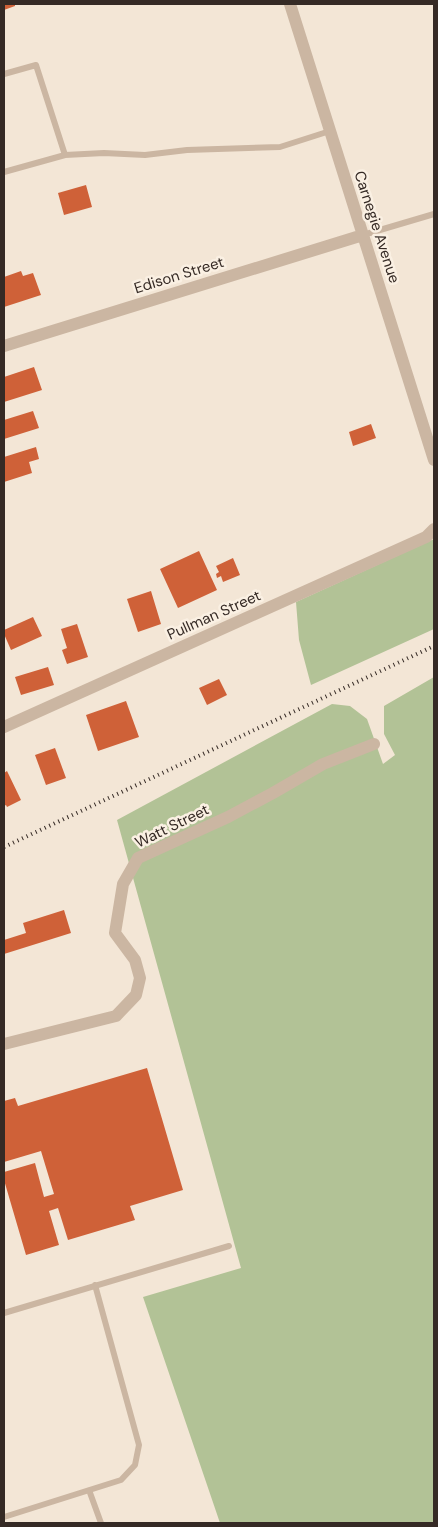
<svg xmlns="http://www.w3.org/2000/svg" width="438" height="1527" viewBox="0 0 438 1527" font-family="'DM Sans',sans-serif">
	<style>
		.green { fill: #b2c296 }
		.building { fill: #cf6138 }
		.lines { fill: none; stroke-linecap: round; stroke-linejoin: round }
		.lane { stroke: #cbb6a2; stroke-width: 6 }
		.street { stroke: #cbb6a2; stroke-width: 12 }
		.rail { stroke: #352a25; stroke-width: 4; stroke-dasharray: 1 4; stroke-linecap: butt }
		.labels { text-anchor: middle; stroke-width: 5; stroke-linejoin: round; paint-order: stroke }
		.street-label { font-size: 15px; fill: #352a25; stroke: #faf0e3 }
	</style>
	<rect width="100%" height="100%" fill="#f3e6d6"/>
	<path class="green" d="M434 539V629L311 685 299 640 296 602Z
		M434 677V1523H220L143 1297 241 1268 117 820 332 704 350 706 367 719 383 764 395 755 384 734V706Z"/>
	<path class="building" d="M4 4H15V6L4 10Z
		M86 185 92 207 64 215 58 193Z
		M21 271 23 276 33 273 41 295 4 307V277Z
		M34 367 42 390 4 402V377Z
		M33 411 39 428 4 439V420Z
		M371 424 376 438 353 446 349 432Z
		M36 447 39 459 29 462 32 473 4 482V457Z
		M199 551 217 590 178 608 160 569Z
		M233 558 240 575 223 582 221 576 217 578 216 574 219 572 216 566Z
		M151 591 161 624 138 632 127 599Z
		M33 617 42 636 11 650 4 634V630Z
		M77 624 88 657 67 664 62 650 67 648 61 629Z
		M48 667 54 685 21 695 15 677Z
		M219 679 227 695 207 705 199 688Z
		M126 701 139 737 98 751 86 715Z
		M55 748 66 778 46 785 35 755Z
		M7 771 21 800 7 807 6 805 4 806V773Z
		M64 910 71 933 4 954V940L26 933 23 923Z
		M147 1068 183 1190 130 1206 135 1220 68 1240 58 1208 49 1211 59 1245 26 1255 4 1180V1172L35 1163 44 1197 54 1194 41 1151 4 1162V1101L15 1098 18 1106Z"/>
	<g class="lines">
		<path class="lane" d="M4 74 36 65 65 155 4 172
			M65 155 104 153 145 155 187 150 280 147 330 131
			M363 235 434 214
			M4 1313 229 1246
			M89 1490 101 1523
			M4 1517 121 1480 135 1465 139 1445 95 1285"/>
		<path class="street" d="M290 4 434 460
			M4 346 363 235
			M4 727 426 537 434 529
			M4 1044 116 1016 136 995 140 978 135 960 115 933 123 884 138 858 228 817 273 793 323 764 374 744"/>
		<path class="rail" d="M4 847 434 646"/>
	</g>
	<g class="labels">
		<g class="street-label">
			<text transform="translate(377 227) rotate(72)" y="5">Carnegie Avenue</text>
			<text transform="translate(179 275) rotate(-17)" y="5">Edison Street</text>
			<text transform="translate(214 615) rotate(-24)" y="5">Pullman Street</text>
			<text transform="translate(172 826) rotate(-26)" y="5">Watt Street</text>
		</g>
	</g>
	<rect width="438" height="1527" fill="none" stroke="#352a25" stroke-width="10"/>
</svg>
